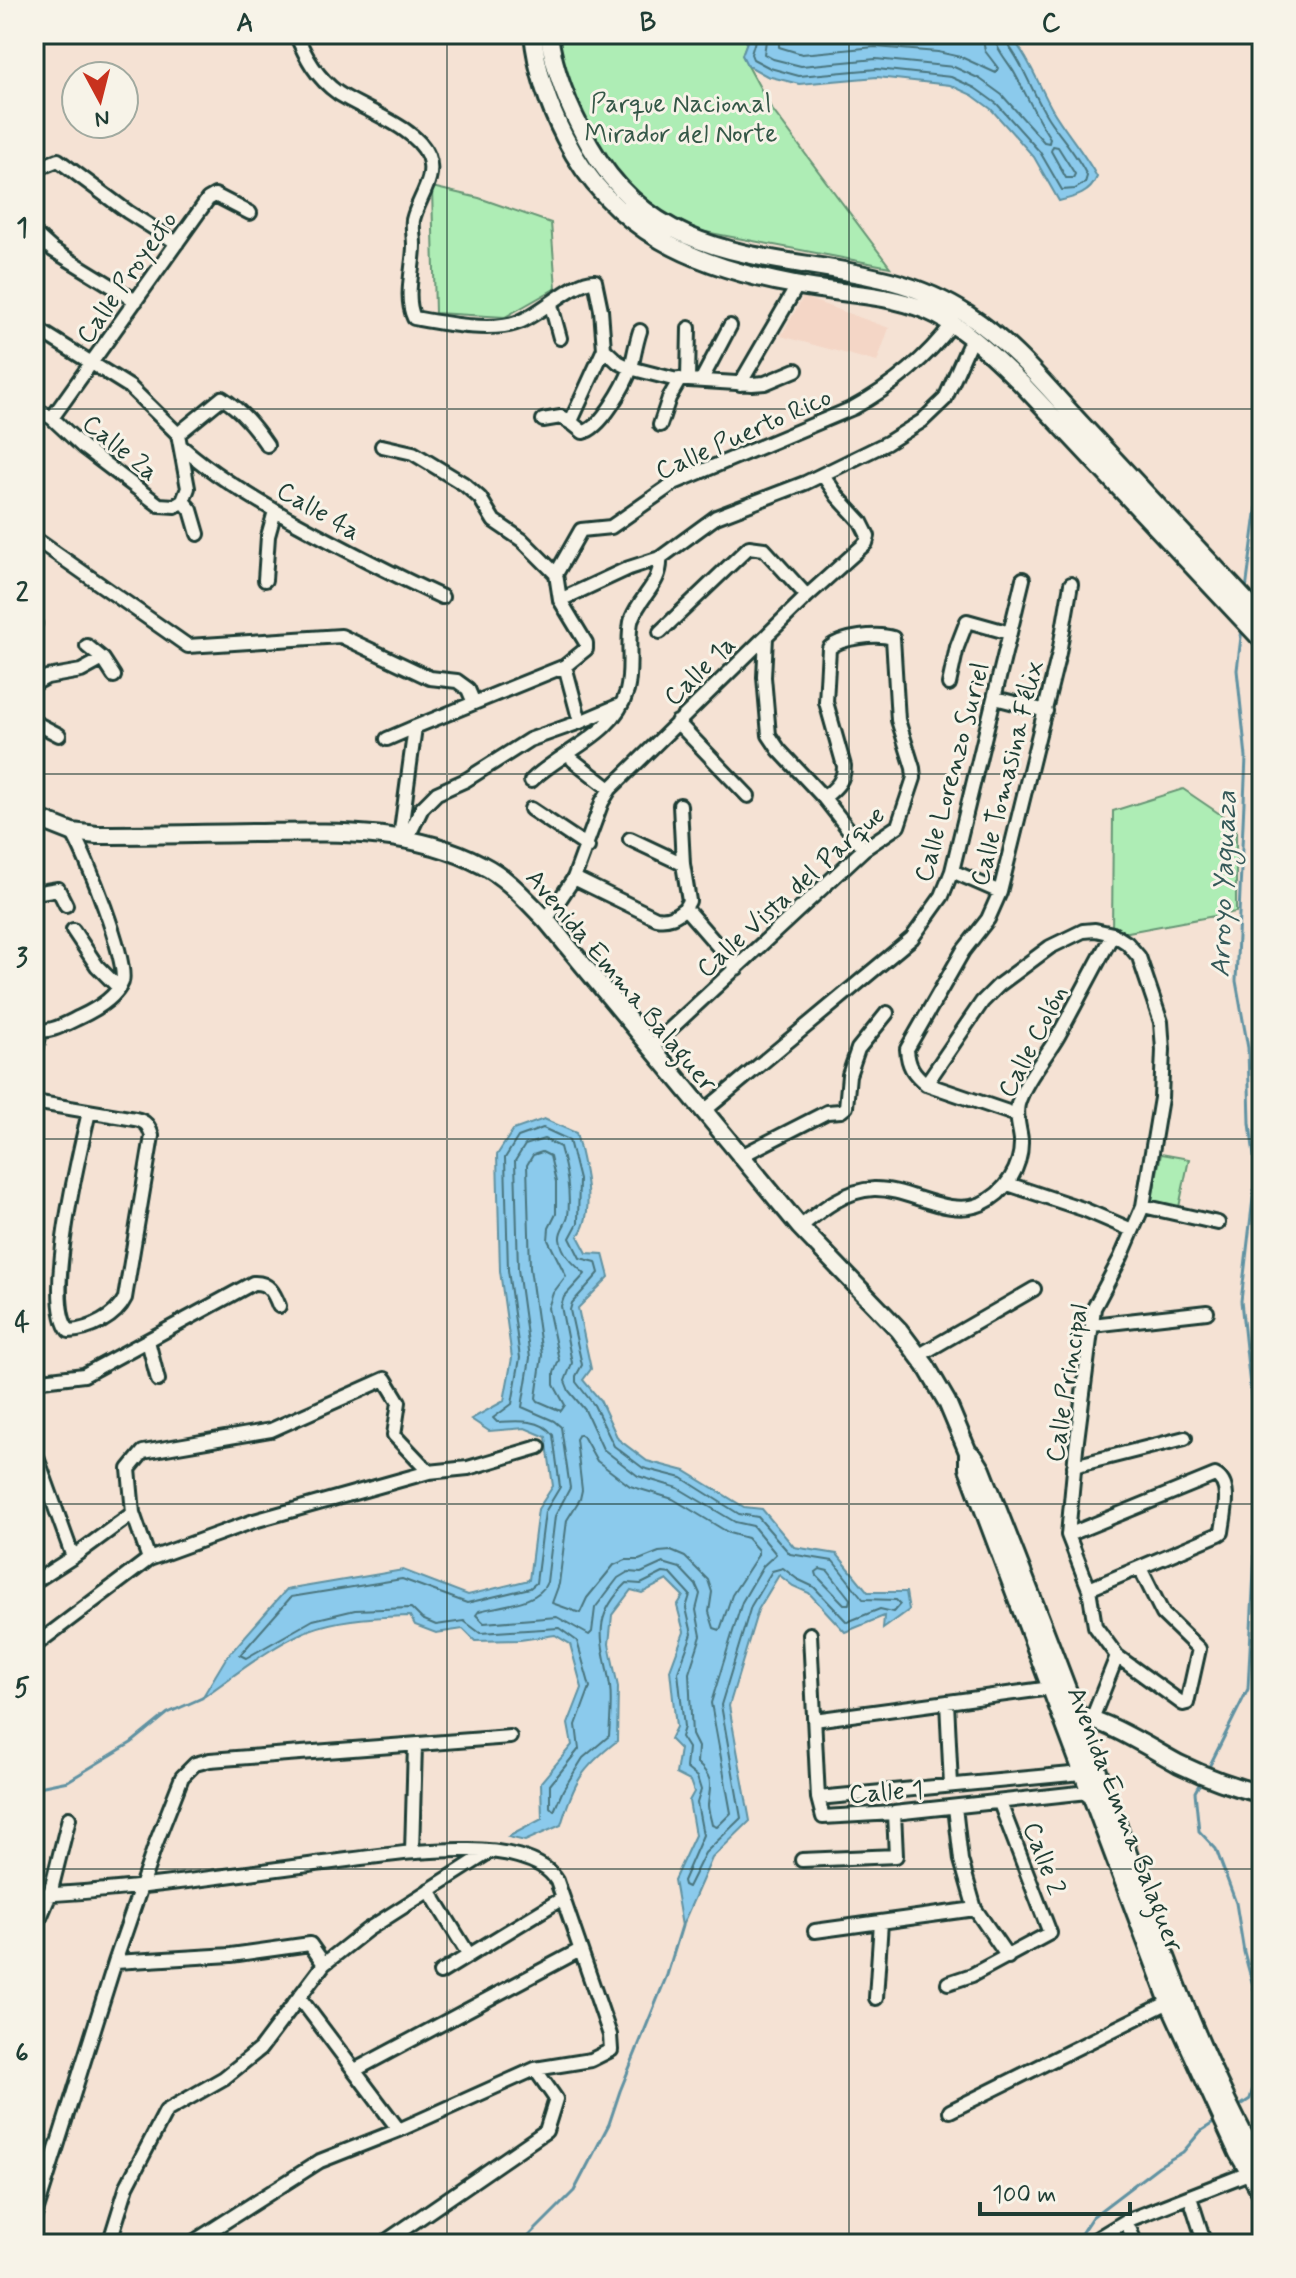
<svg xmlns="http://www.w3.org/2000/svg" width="1296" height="2278" viewBox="0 0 1296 2278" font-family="Mynerve,sans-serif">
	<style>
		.built { fill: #f4d6c6 }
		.green { fill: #aeedb5; stroke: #669574; stroke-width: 2 }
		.water { fill: #8bcaec; stroke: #6092a2; stroke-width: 2 }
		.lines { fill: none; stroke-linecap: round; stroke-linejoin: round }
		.shore { stroke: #4a757e; stroke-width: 2 }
		.stream { stroke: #6092a2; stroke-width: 3 }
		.street-casing { stroke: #1f3d34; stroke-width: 18 }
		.secondary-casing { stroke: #1f3d34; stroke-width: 22 }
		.street { stroke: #f7f3e8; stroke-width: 12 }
		.secondary { stroke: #f7f3e8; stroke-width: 16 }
		.grid { fill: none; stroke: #1f3d34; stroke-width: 2; stroke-opacity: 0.55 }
		.labels { text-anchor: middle; stroke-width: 6; stroke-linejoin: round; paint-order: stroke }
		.park-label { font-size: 26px; fill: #345747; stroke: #f7f3e8 }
		.street-label { font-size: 26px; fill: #1f3d34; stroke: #f7f3e8 }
		.water-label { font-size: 28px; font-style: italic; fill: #355959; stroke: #f7f3e8 }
		.neatline { fill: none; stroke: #1f3d34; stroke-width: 3 }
		.grid-label { font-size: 26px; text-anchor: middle; font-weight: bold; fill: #1f3d34 }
	</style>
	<rect width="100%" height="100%" fill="#f5e2d4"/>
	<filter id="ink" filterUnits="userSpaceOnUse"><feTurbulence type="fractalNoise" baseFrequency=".0125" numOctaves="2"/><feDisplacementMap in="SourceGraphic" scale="16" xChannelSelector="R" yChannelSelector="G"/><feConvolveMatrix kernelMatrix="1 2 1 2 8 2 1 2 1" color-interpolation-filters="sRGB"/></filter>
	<g filter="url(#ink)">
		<path class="built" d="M803 297 889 328 877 362 781 336Z"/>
		<path class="green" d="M559 34H750L742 55 771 108 890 267 700 231 652 208 599 155 574 98 558 50Z
			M432 187 479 198 551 223 556 288 505 317 435 313Z
			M1183 789 1236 825V912L1112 935 1113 811Z
			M1161 1154 1189 1159 1179 1207 1151 1202Z"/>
		<path class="water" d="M750 34H1009C1029 57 1038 84 1052 109 1066 133 1084 152 1097 177 1090 194 1076 197 1059 201L1034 157 991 109 972 95 950 85 877 77 799 84 767 76 747 65 742 55Z
			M544 1119 576 1133C583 1161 597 1212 578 1236L587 1253 603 1254 609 1277 578 1308 591 1369 583 1380 600 1400 618 1439 647 1461 685 1471 744 1507 762 1509 794 1547 837 1554 868 1592H906L909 1610 883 1629 884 1616 845 1632 809 1593 793 1586 779 1575 758 1610 729 1706 750 1821 712 1858 682 1926 674 1880 695 1835 689 1801 694 1792 690 1781 676 1774 680 1749 670 1739 676 1727 670 1670 684 1632 677 1606 683 1596 667 1580 642 1593 631 1590 612 1615 609 1644 618 1687 617 1741C581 1769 574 1782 561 1825L525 1841 508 1837 542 1819 541 1782 572 1745 568 1724 582 1688 570 1644 555 1635 520 1640 475 1641 463 1629 436 1633 415 1625 410 1616C379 1617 348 1618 318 1627 281 1638 235 1675 202 1698L226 1658 286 1590 403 1570 468 1595 529 1580 538 1509 553 1486 546 1437 525 1428 489 1431 471 1419 504 1401 512 1358 500 1271 497 1155 513 1130Z"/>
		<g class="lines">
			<path class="shore" d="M757 34 751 54 753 59 770 68 799 76 877 69 951 77 975 88 997 104 1040 152 1062 190 1075 189 1085 183 1087 176C1077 154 1061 138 1048 118 1032 93 1024 64 1005 41L1004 34
				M767 34 764 54 773 59 801 66 876 59 954 67 980 79 1002 95 1044 142 1049 143 1050 138C1036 117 1027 96 1015 74 1008 61 995 49 994 34
				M779 34V47L802 54 875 47 938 52 961 57 996 73 998 68 985 51 982 34
				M1053 146 1058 147 1075 174 1073 178H1066L1051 151Z
				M543 1128 569 1140 579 1180 578 1223 570 1238 580 1258 596 1262 599 1273 572 1303 570 1310 582 1365 576 1376V1382L594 1405 614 1446 643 1468 682 1478 739 1514 758 1517 790 1554 833 1561 863 1599 896 1600 900 1604 893 1612 880 1609 847 1622 814 1587 797 1579 783 1568 772 1571 751 1606 721 1705 741 1818 705 1853 688 1887 684 1885 683 1881 703 1835 697 1803 701 1790 697 1777 686 1768 688 1748 681 1737 684 1727 678 1672 692 1634 686 1608 690 1595 671 1574 663 1573 641 1584 627 1583C589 1620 603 1641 610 1686 612 1702 610 1720 609 1736L583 1758 563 1790 554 1811 550 1807V1785L579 1749 576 1725 590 1687 577 1641 559 1628 480 1633 464 1621 436 1625 422 1619 411 1608 355 1610 313 1620 246 1658 240 1655 291 1597 402 1579 467 1603 530 1588 536 1583 545 1512 560 1487 553 1435C541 1418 516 1421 497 1422L493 1418 512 1404 520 1358 508 1270 505 1158 518 1137Z
				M544 1139 560 1147C566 1169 571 1192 568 1216 567 1224 559 1229 560 1239 562 1255 575 1265 585 1274L564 1297 561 1306 572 1363 565 1381 569 1391 585 1410 603 1449 638 1476 678 1488 735 1522 753 1526 776 1554 763 1566 742 1602 711 1703 731 1813 717 1827 712 1825C711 1819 708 1811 708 1805 710 1785 715 1779 697 1763L698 1747 692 1735 689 1673 701 1636 696 1610 700 1594 696 1585 680 1568 663 1563 641 1573 628 1572 618 1578 595 1608 592 1632 589 1635 557 1617 484 1623 476 1615 479 1611C500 1605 539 1604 547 1582L555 1516 570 1488 561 1427 554 1421 522 1407 530 1358 518 1269 515 1161 525 1145Z
				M542 1152 550 1156 556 1182V1214L549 1228 548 1240 566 1276 553 1293 548 1308 559 1360 554 1373V1385L565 1405 561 1411 538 1401 536 1398 542 1355 530 1268 527 1165 533 1155Z
				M579 1434 583 1436 597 1461 630 1486 673 1499 729 1533 747 1538 758 1550V1555L732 1595 720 1630 714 1628 709 1612 712 1592 708 1580 685 1557 671 1551 659 1552 639 1560H626L614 1565 587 1598 580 1613 552 1603 559 1584 567 1520 580 1499 582 1490 576 1439Z
				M820 1569 828 1571 850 1599 849 1604H844L817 1576 816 1572Z"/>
			<path class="stream" d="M1246 590 1262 468
				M1207 1771 1248 1689 1259 1471 1241 1301 1256 1173 1250 1123 1248 1048 1236 981 1246 757 1237 670 1242 629
				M1201 1781 1195 1792 1199 1831 1216 1849 1236 1903 1244 1952 1257 2000 1254 2027 1256 2078 1250 2099 1238 2107
				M34 1788 68 1781 131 1743 168 1713 202 1698
				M521 2244 574 2191 609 2124 620 2091 667 1975 682 1926
				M1074 2244 1092 2217 1159 2166 1183 2152 1201 2131 1218 2120"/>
			<g class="street-casing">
				<path id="street" d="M296 34C306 58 317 78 338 93 363 110 417 127 428 156 437 179 418 198 413 220 412 228 414 237 414 245 414 267 404 297 414 318 442 323 493 333 519 322 541 314 576 279 595 281L601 310 604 349 618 362 630 368 673 379 752 384 765 383 796 370
					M34 170 58 160 128 212 177 243
					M34 233 53 250 136 301
					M551 305 560 338
					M34 327 130 387 178 434 188 488 183 501
					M604 349 572 419 573 424 583 432C601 429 625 385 631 368 634 356 636 343 640 331
					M688 379 689 328
					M702 379 730 326
					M740 384 797 286
					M34 408 52 418 83 447 159 505 175 506 183 501
					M52 418 208 199 215 195 250 213
					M543 420 561 417 573 424
					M660 425 669 398 680 379
					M178 434 222 398C241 410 254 426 267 445
					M382 446 413 453 464 484 480 498 494 521 522 540 556 574
					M182 447C215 476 252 497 289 519 340 547 390 573 442 597
					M183 501 191 510 198 534
					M34 538 188 646 341 636 430 678 457 681 468 689 474 703
					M556 574 581 530 611 527 674 483 853 408C891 387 926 359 952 324
					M265 580 268 536 275 511
					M560 600 629 568 660 558 716 517 805 483 887 443 922 421 945 399 972 338
					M34 624H35
					M660 632 749 547 764 549 807 596
					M766 637 764 677 769 735 779 750 824 798 864 849
					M87 646 103 659 114 676
					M34 684 47 677 81 671 103 659
					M949 684 957 647 967 621 1010 633
					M995 698 1046 711
					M34 722 59 735
					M580 722 620 705
					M677 722 748 796
					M387 739 415 727
					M573 760 610 789
					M531 781C561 751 615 735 627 691 633 667 626 636 632 618 641 595 662 583 660 558
					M680 805 683 864 689 901 685 908
					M531 809 588 847
					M400 838 415 727 565 666 586 649V643L560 600 556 574
					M407 839 422 808 437 793 466 780 529 740 580 722 565 666
					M630 839 683 864
					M952 871 1000 892
					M574 878 656 918C669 920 676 916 685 908
					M34 893 58 889 66 905
					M685 908 737 968
					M546 920 574 878 602 802 610 789 807 596 866 543 868 536 861 522 838 497 823 475
					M73 930 97 966 119 988
					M34 1029C48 1035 67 1023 80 1017 95 1010 115 999 122 982 129 963 85 852 72 832
					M651 1047 864 849 898 826 914 778 913 768 898 720 893 638C877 633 842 637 829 648L826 702 844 766C844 782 835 788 824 798
					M34 1059 40 1032
					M926 1084 982 1002 999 985 1050 947 1083 931 1095 930 1113 934 1127 943 1139 957 1161 1022 1163 1050 1161 1098 1143 1206 1121 1257 1094 1308 1076 1448 1068 1535 1089 1589 1095 1626 1117 1656 1092 1719
					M34 1102 135 1119C146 1121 149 1126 152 1136L125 1298C116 1317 90 1330 69 1331 43 1302 80 1150 89 1112
					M703 1112 912 938 942 896 952 871 1023 579
					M1017 1115 926 1084C913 1073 908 1066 907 1049L963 951 988 919 1000 892 1059 653 1071 584
					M739 1157 827 1112 841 1111 846 1107 849 1075 858 1049 887 1013
					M1008 1184 1083 1209 1132 1230
					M1143 1206 1218 1223
					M800 1227C821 1210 845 1190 874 1189 909 1188 947 1218 981 1204 1006 1193 1022 1167 1021 1140 1020 1129 1015 1116 1018 1104 1025 1080 1046 1057 1058 1036 1077 1002 1094 968 1113 934
					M1261 1308 1262 1310
					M1092 1325 1207 1312
					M148 1341 158 1380
					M918 1356 1034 1289
					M34 1381 84 1375 253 1283C269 1282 274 1293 279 1306
					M34 1449 73 1557
					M1074 1466 1185 1438
					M429 1472 394 1435 399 1402 385 1379 271 1430 143 1452 129 1469 133 1513 149 1559 254 1521 429 1472 468 1468 539 1447
					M1068 1535 1215 1475C1233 1484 1224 1515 1222 1532L1219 1534 1089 1589
					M34 1582 73 1557 133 1513
					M810 1634 818 1798 823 1817 894 1813 1088 1792
					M34 1646 149 1559
					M1117 1656 1183 1704 1187 1703 1199 1649 1163 1614 1140 1568
					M947 1702 951 1785
					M814 1720 1051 1688
					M818 1798 1082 1773
					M955 1807 961 1860 975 1909 1008 1957
					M412 1852 415 1745
					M802 1860 896 1856 894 1813
					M429 1890 469 1955
					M34 1895C131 1891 228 1875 324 1863 372 1857 421 1849 469 1850 496 1850 543 1856 557 1881L610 2035 611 2050 591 2060 535 2069 399 2130 320 2161 190 2244
					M815 1931 975 1909
					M34 1932 50 1894 69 1818
					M115 1962 231 1955 310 1944 324 1964
					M440 1973 563 1898
					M948 1983 972 1975 1050 1933 1000 1803
					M299 1997 399 2130
					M876 1998 881 1922
					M355 2070 580 1950
					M950 2111 1169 2002
					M1190 2197 1205 2244
					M34 2219 115 1962 156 1843 182 1777 195 1764 210 1760 510 1737
					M1126 2221 1136 2244
					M109 2244 127 2186 166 2111 224 2078 260 2049 324 1964 367 1930 489 1852
					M382 2244 546 2131 556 2099 535 2069
					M1088 2244 1126 2221 1249 2173"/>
			</g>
			<g class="secondary-casing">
				<path id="secondary" d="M533 34C537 71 548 105 565 138 613 232 696 267 795 285 840 294 883 293 926 310 964 326 993 356 1022 384L1262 640
					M549 34C554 74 570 111 590 146 678 301 844 233 968 315 1014 345 1048 389 1085 428 1144 492 1203 555 1262 618
					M34 817 72 832 97 835C150 835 202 834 255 833 331 832 412 828 482 865 508 878 526 900 546 920L800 1227 899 1330 926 1366 947 1402 968 1452 974 1457 982 1470C1026 1581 1069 1692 1110 1804 1155 1927 1197 2054 1262 2168
					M968 1452V1468L1169 2002 1238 2153 1262 2194
					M1070 1715C1101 1716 1151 1749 1179 1764 1206 1777 1233 1787 1262 1794"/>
			</g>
			<use href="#street" class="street"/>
			<use href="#secondary" class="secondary"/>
		</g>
	</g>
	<path class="grid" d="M447 34V2244M849 34V2244M34 409H1262M34 774H1262M34 1139H1262M34 1504H1262M34 1869H1262"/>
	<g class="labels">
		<g class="park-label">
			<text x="681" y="112">Parque Nacional<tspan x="681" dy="30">Mirador del Norte</tspan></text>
		</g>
		<g class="street-label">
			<text transform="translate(126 277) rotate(-55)" y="9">Calle Proyecto</text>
			<text transform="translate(743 433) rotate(-24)" y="9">Calle Puerto Rico</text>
			<text transform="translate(121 447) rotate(39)" y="9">Calle 2a</text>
			<text transform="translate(319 510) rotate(30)" y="9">Calle 4a</text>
			<text transform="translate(699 670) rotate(-44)" y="9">Calle 1a</text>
			<text transform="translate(951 772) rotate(-75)" y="9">Calle Lorenzo Suriel</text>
			<text transform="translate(1006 773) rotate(-76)" y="9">Calle Tomasina Félix</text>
			<text transform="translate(790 891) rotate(-42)" y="9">Calle Vista del Parque</text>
			<text transform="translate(622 980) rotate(50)" y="9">Avenida Emma Balaguer</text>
			<text transform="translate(1032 1041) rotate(-63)" y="9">Calle Colón</text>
			<text transform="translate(1066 1383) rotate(-81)" y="9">Calle Principal</text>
			<text transform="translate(886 1791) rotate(-4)" y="9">Calle 1</text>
			<text transform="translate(1126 1819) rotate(69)" y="9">Avenida Emma Balaguer</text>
			<text transform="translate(1045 1858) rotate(69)" y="9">Calle 2</text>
		</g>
		<g class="water-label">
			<text transform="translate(1222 884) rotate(-88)" y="10">Arroyo Yaguaza</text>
		</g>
	</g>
	<rect width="1296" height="2278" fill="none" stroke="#f7f3e8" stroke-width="88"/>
	<g transform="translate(100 100) rotate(173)"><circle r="38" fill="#f7f3e8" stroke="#a1aaa0" stroke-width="2"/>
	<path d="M0-6L14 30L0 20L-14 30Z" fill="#c8321e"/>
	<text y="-12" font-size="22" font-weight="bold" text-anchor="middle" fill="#1f3d34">N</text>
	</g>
	<path d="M980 2202v12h150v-12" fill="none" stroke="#1f3d34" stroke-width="4"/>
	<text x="992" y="2202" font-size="24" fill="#1f3d34" stroke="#f7f3e8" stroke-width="6" paint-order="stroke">100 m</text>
	<rect x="44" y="44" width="1208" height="2190" class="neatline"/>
	<g class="grid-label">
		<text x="245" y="31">A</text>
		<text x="648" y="31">B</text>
		<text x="1051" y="31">C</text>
		<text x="22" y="236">1</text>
		<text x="22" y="601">2</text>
		<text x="22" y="966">3</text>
		<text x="22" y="1331">4</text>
		<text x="22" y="1696">5</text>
		<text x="22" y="2061">6</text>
	</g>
</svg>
